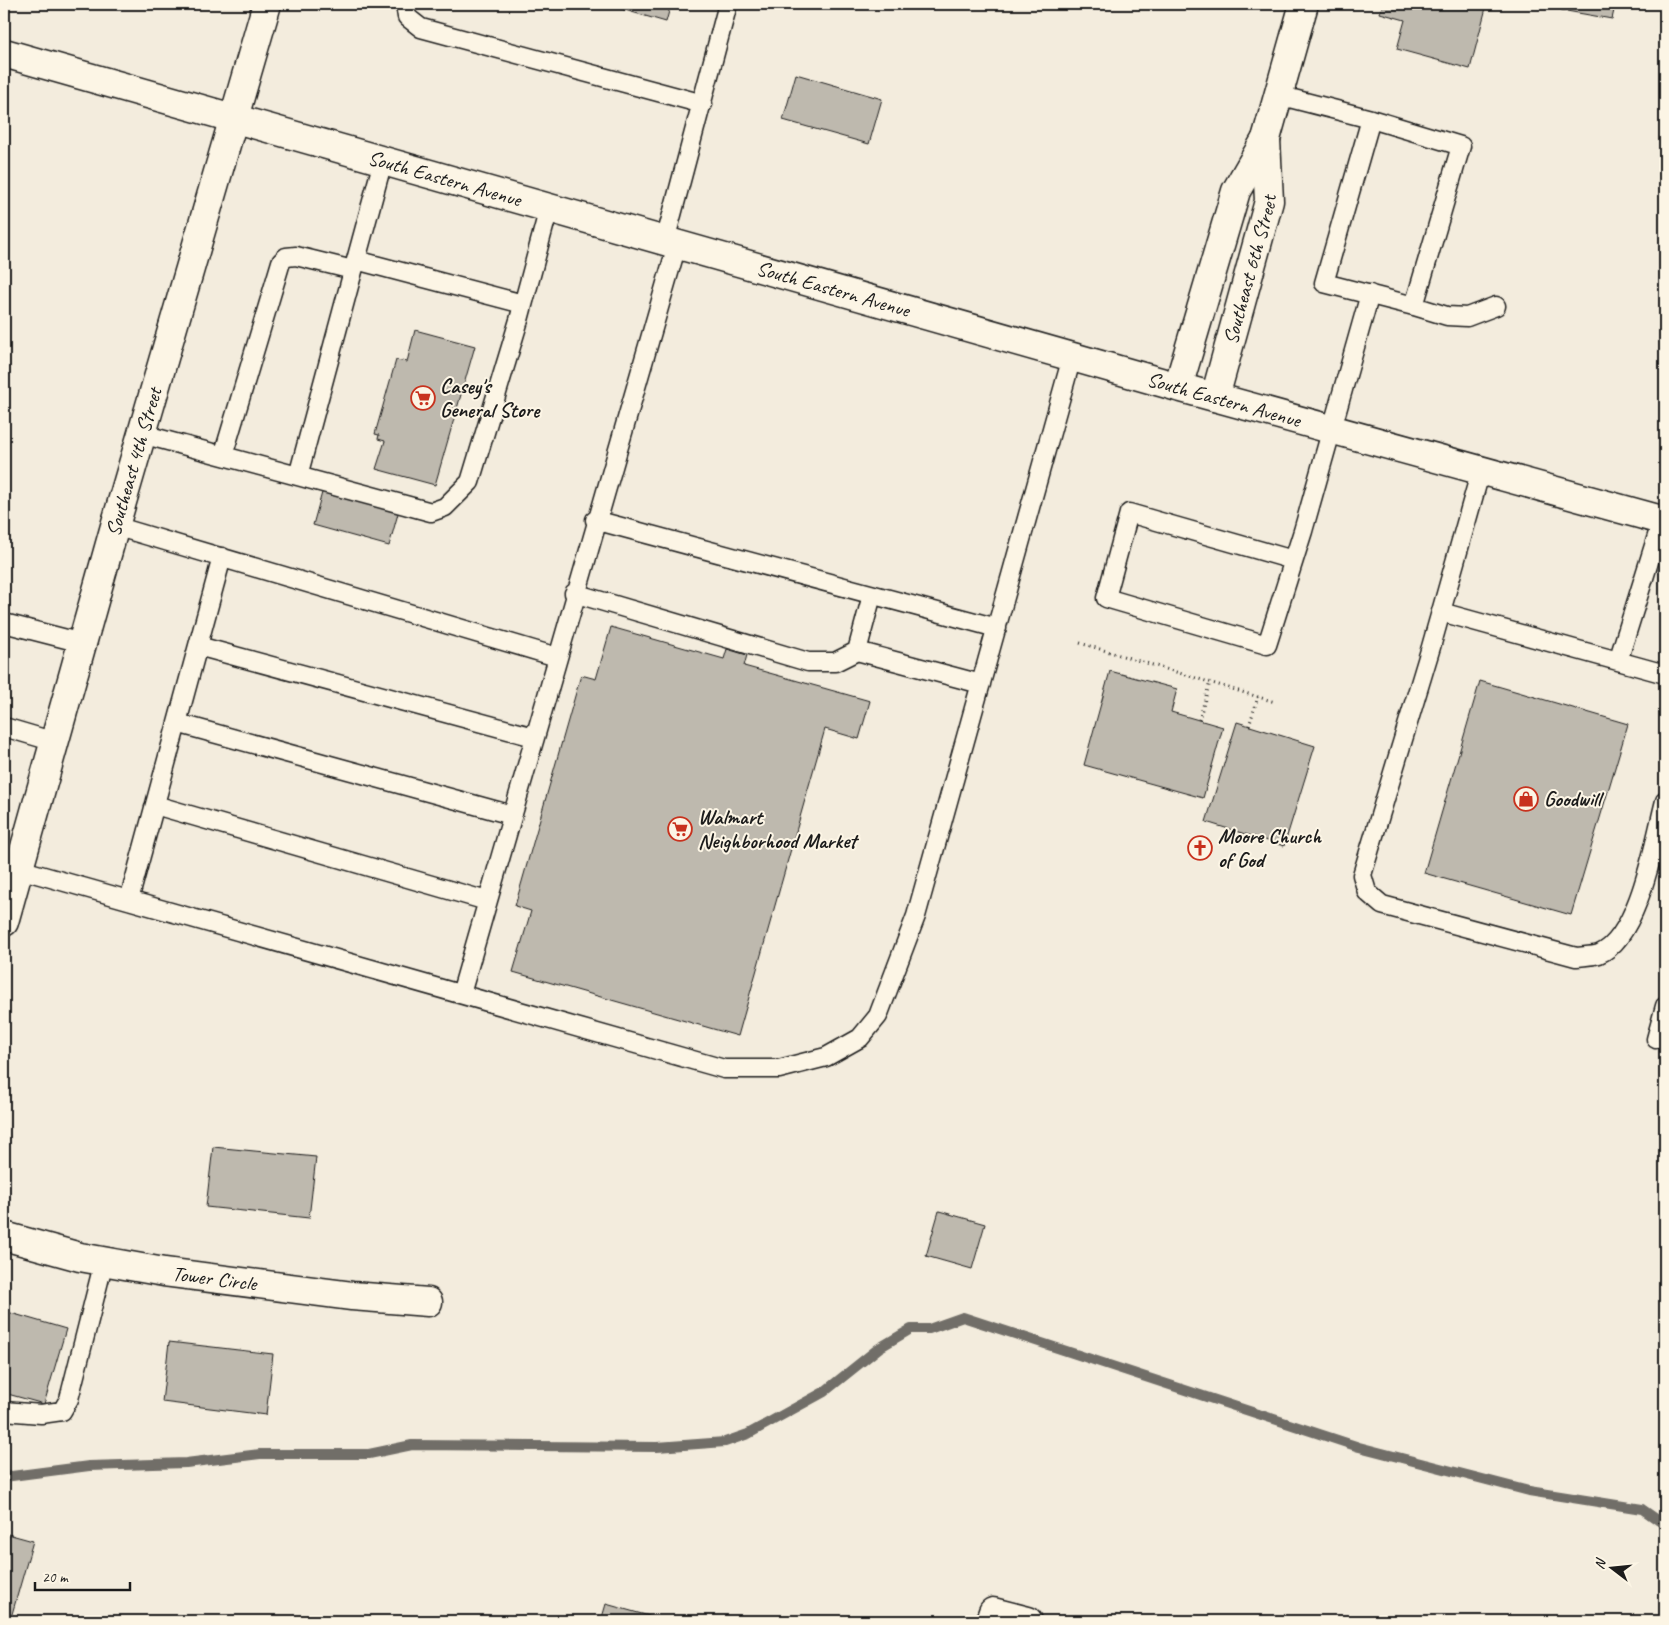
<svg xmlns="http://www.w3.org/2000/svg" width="1669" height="1625" viewBox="0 0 1669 1625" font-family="Caveat,sans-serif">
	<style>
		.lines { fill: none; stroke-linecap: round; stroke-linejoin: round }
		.stream { stroke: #716e68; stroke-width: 10 }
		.building { fill: #beb9ae; stroke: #1c1c1c }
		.lane-casing { stroke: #1c1c1c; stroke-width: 21 }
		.street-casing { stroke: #1c1c1c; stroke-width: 31 }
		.secondary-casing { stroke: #1c1c1c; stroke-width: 31 }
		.path { stroke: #1c1c1c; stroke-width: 3; stroke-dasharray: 1 4; stroke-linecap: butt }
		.lane { stroke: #fcf5e5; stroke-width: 18 }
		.street { stroke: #fcf5e5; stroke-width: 28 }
		.secondary { stroke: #fcf5e5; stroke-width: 28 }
		.labels { text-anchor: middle; stroke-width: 4; stroke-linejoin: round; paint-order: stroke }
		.street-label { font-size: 21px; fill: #1c1c1c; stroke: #fcf5e5 }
		.poi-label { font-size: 21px; font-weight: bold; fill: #1c1c1c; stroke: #fcf5e5; text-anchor: start }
	</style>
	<rect width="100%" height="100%" fill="#f3ecdd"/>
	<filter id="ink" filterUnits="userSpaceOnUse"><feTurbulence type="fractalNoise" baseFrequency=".02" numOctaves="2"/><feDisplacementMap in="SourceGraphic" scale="10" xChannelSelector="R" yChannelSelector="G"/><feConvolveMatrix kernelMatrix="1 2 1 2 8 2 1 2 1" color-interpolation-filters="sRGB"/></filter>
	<g filter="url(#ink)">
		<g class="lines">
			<path class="stream" d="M4 1477 89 1466 186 1463 260 1454H369L412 1445 657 1447 725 1442 748 1434 824 1392 879 1348 911 1329H929L963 1317 1359 1447 1529 1491 1642 1509 1665 1525"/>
		</g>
		<path class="building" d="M604 4H671L666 22Z
			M1383 4H1487L1470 69 1397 49 1405 20 1380 13Z
			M1562 4H1622L1621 7 1615 6 1612 19 1561 10Z
			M796 74 882 99 869 144 783 120Z
			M415 330 475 346 435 485 376 469 385 441 378 439 379 435 375 434 396 360 407 362Z
			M323 489 399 510 389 546 313 525Z
			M611 627 724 659 727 649 747 655 744 666 870 701 859 739 825 729 738 1036 513 972 531 911 515 906 581 675 596 679Z
			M1110 671 1177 689 1171 712 1223 727 1203 798 1084 765Z
			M1480 681 1628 724 1571 915 1424 873Z
			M1237 722 1315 746 1284 846 1206 822Z
			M213 1147 316 1157 309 1218 206 1207Z
			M939 1211 985 1224 972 1269 926 1256Z
			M4 1311 66 1329 44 1404 4 1393Z
			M169 1342 273 1354 266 1415 162 1402Z
			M4 1533 33 1541 10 1621H4Z
			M606 1604 667 1621H601Z"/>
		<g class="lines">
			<g class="lane-casing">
				<path id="lane" d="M405 4 407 17 421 28 703 104
					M1278 95 1371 119 1324 283 1414 306 1461 146 1371 119
					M383 161 356 260 523 304
					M665 241 728 4
					M1414 306 1447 316 1467 317 1496 306
					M142 434 431 512 445 507 470 482 519 320 549 208
					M223 456 281 262 286 257 296 256 353 270
					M1481 470 1431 647 1362 875 1367 892 1382 905 1576 957C1583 956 1593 956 1599 954 1639 938 1655 839 1665 801
					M298 476 356 260
					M595 520 997 628
					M115 526 557 657
					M1293 560 1129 513 1106 598 1267 645 1303 531 1370 294
					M574 593 808 662H835L857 651 981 684
					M1441 612 1665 674
					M4 623 82 643
					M198 646 534 737
					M857 651 872 595
					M1618 661 1662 520
					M177 723 512 815
					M4 727 55 742
					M155 805 487 901
					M19 869 724 1069H779L826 1057 860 1038 878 1016 916 916 1072 357
					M129 900 222 557
					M461 994 677 245
					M1656 1039 1665 1006
					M4 1411 41 1414 62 1411 69 1399 104 1261"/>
			</g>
			<g class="street-casing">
				<g id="street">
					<path d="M1178 387 1236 191 1266 139 1304 4"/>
					<path id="s1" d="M1215 397 1269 201 1266 139"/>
					<path id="s2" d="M4 1236 80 1257 164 1272 352 1296 428 1302"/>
					<path d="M990 1621 993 1612 1028 1621"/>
				</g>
			</g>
			<g class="secondary-casing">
				<g id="secondary">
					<path id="s3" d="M4 53 1178 387 1665 521"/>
					<path id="s4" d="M4 922 115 526 267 4"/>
				</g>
			</g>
			<path class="path" d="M1080 643 1275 702
				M1199 720 1210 682
				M1249 726 1258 697"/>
			<use href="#lane" class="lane"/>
			<use href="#street" class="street"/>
			<use href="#secondary" class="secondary"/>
		</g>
	</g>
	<defs>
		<g id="supermarket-ring" transform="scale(1.25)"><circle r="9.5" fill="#fcf5e5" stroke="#c8321e" stroke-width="1.5"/><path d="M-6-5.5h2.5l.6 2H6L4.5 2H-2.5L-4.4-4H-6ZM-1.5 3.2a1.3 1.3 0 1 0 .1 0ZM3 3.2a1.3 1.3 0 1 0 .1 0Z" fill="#c8321e"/></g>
		<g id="shop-ring" transform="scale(1.25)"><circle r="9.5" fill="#fcf5e5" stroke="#c8321e" stroke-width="1.5"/><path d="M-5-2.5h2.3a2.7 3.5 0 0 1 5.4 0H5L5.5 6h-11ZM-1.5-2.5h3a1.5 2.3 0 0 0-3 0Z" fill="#c8321e"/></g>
		<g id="church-ring" transform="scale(1.25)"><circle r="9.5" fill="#fcf5e5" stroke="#c8321e" stroke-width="1.5"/><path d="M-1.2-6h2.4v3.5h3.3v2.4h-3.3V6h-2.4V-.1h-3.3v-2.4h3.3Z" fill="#c8321e"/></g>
	</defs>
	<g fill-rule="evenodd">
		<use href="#supermarket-ring" x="423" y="398"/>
		<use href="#shop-ring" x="1526" y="799"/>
		<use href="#supermarket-ring" x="680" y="829"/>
		<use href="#church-ring" x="1200" y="848"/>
	</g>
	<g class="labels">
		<g class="street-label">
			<text dy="7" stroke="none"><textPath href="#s3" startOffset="458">South Eastern Avenue</textPath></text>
			<text dy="7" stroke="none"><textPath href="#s1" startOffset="132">Southeast 6th Street</textPath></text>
			<text dy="7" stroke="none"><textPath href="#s3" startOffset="862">South Eastern Avenue</textPath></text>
			<text dy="7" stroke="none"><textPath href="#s3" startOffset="1268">South Eastern Avenue</textPath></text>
			<text dy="7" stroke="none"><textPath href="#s4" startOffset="478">Southeast 4th Street</textPath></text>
			<text dy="7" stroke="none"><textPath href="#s2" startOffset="215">Tower Circle</textPath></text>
		</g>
		<g class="poi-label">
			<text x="440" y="393">Casey's<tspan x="440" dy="24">General Store</tspan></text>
			<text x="1544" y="806">Goodwill</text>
			<text x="698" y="824">Walmart<tspan x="698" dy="24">Neighborhood Market</tspan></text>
			<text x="1218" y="843">Moore Church<tspan x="1218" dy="24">of God</tspan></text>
		</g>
	</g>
	<rect width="1669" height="1625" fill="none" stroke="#fcf5e5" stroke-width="20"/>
	<rect x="10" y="10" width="1649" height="1605" fill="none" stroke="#1c1c1c" stroke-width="2" filter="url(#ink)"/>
	<g transform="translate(1612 1568) rotate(286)" stroke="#fcf5e5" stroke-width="4" paint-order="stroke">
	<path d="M0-4L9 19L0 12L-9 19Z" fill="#1c1c1c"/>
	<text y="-8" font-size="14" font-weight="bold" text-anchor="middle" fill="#1c1c1c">N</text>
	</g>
	<path d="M35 1582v8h95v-8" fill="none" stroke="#1c1c1c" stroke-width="2.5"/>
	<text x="42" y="1582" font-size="15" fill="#1c1c1c" stroke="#fcf5e5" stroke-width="4" paint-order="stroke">20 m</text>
</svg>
